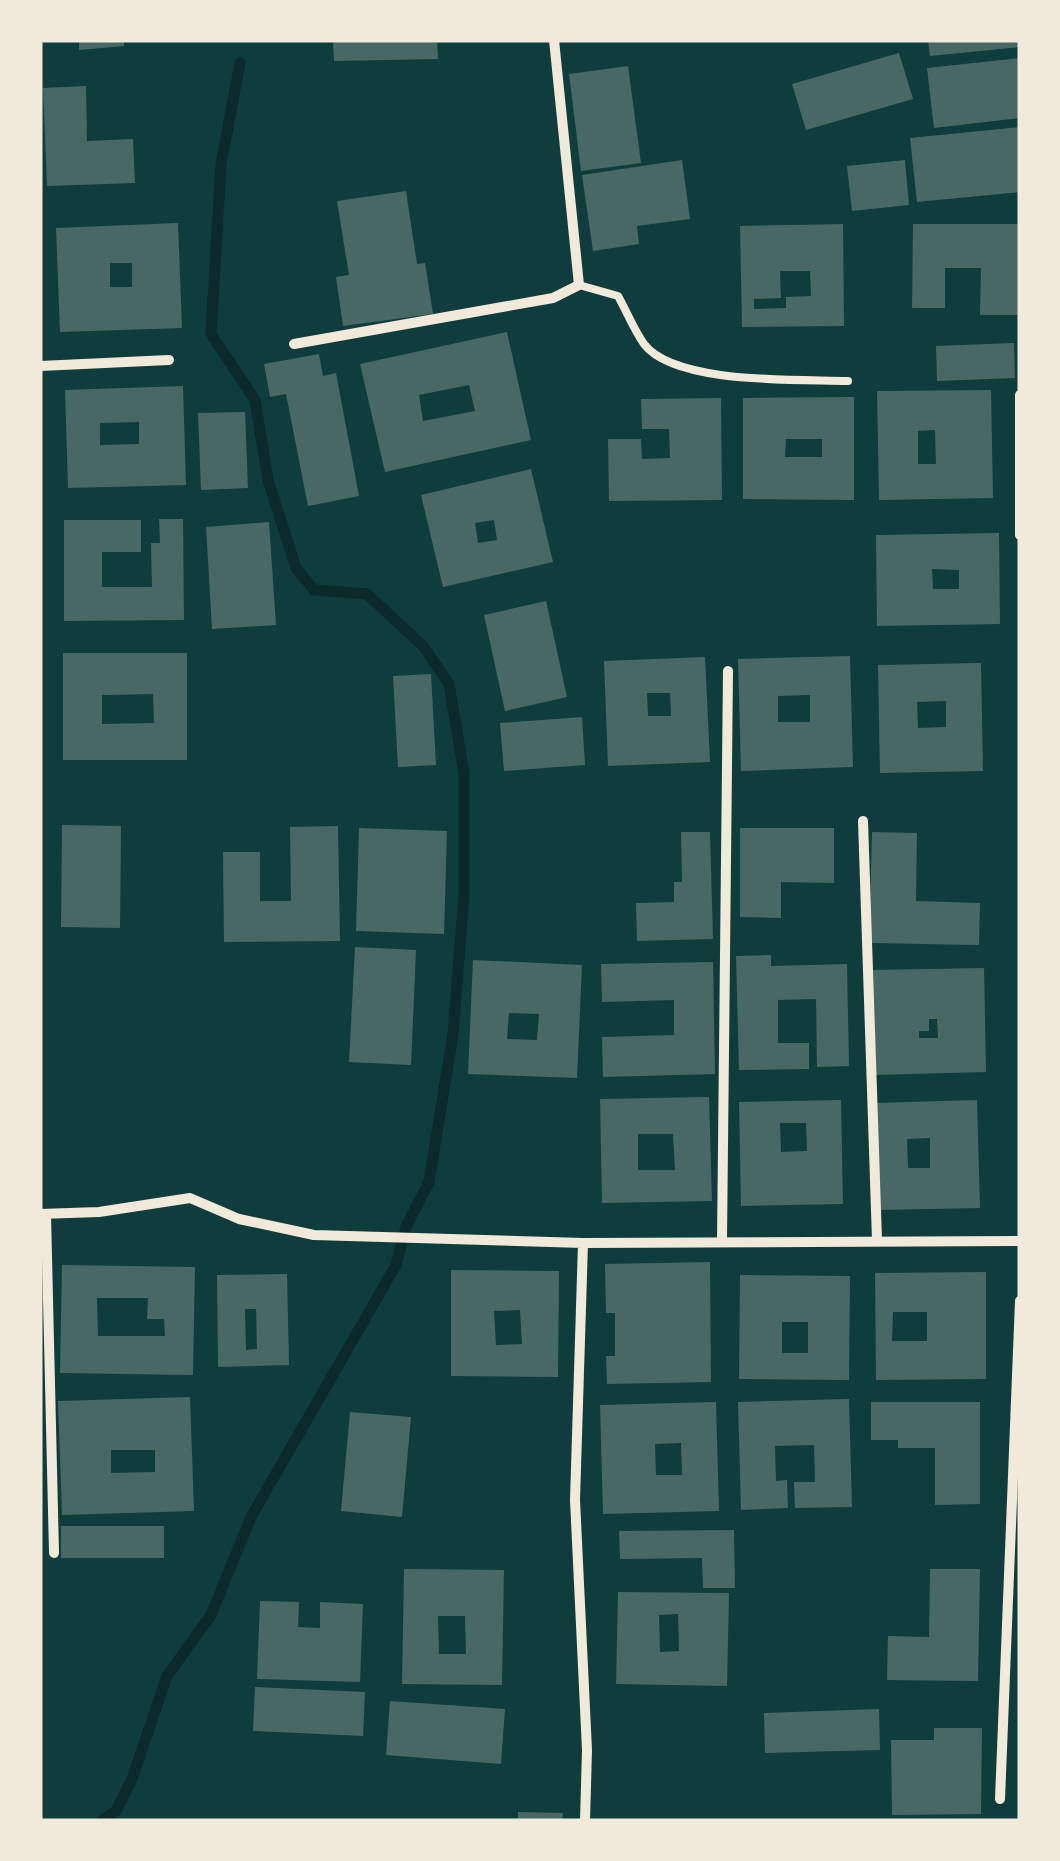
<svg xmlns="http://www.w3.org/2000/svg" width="1060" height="1861" viewBox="0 0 1060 1861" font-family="'Public Sans',sans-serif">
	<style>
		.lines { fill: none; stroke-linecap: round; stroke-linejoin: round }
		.stream { stroke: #0a2a2b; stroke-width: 11 }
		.building { fill: #486865; fill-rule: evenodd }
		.service { stroke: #f1e9da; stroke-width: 8 }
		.minor { stroke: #f1e9da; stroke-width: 10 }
	</style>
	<rect width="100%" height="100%" fill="#0f3d3e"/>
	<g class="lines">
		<path class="stream" d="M101 1821 116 1811 132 1779 167 1676 211 1615 251 1517 396 1265 406 1227 429 1182 453 1034 464 895V773L449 684 424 647 367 594 314 590 296 568 268 480 255 400 211 334 221 164 240 63"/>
	</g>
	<path class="building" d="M79 40H124V46L79 50Z
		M333 40H437L438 59 334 61Z
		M928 40H1020V47L930 56Z
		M899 53 913 99 806 130 792 84Z
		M1020 58V118L934 128 927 68Z
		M628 66 641 163 581 171 569 74Z
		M86 86 87 141 133 139 135 183 47 186 43 88Z
		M1020 127V192L917 202 910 138Z
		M682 160 690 219 637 226 639 244 593 251 582 175Z
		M905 160 909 205 852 211 847 166Z
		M406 191 417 264 425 263 433 314 343 326 336 277 349 275 337 201Z
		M178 223 182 328 60 332 56 228ZM110 263H132V287H110Z
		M843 224 844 326 742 327 740 226ZM780 271H810L811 296 786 297V308L754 309V299L781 298Z
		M913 224H1020L1019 315H980L981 268H945V308H912Z
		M507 332 531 440 385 472 360 364ZM469 385 475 411 423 421 419 395Z
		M1014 343 1015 378 937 381 936 346Z
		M319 354 323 376 336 373 359 496 308 506 286 394 270 397 264 364Z
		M183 386 186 485 68 488 65 390ZM139 422V444L100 445V423Z
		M991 390 993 498 879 500 877 391ZM935 430 936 464H918V431Z
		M854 397V500L743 499V398ZM786 439H822V457H785Z
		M721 398 722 500 609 501 608 439H641L642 459 670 458 669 429H642L641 399Z
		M245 412 248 488 201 490 198 413Z
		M531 469 553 562 443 587 421 495ZM494 520 497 540 478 543 475 523Z
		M159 519H183L184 620 64 621V520H141V552H102V587H152L151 543H160Z
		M269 522 276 625 212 629 206 527Z
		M999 533 1000 624 877 626 876 535ZM932 569 959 570V589H933Z
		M546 601 567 697 505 711 484 615Z
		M63 653H187V760H63ZM153 694 154 723 102 724V695Z
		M850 656 853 767 741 771 738 659ZM810 695V722H778V696Z
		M705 657 710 762 608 766 604 661ZM647 693H670L671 716H648Z
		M981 663 983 771 880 773 878 665ZM946 701V727L918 728 917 702Z
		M431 674 436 765 398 767 393 676Z
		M582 717 585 765 504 771 500 723Z
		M62 825 121 826 120 928 61 927Z
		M338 826 340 941 224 942 223 852H260V901H291L290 827Z
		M359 828 447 831 444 934 356 931Z
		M740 828H834V883L781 882V918L740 917Z
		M681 832H710L713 939 637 941 636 903 674 902V882H682Z
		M872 832 917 833 916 901 980 903 979 945 869 943Z
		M355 947 416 950 411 1065 349 1062Z
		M771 955V966L847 964 849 1066 817 1067 816 999 778 1000V1043H809V1069L739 1070 736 956Z
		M473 960 582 965 577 1078 468 1074ZM509 1013 539 1014 537 1040 507 1039Z
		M713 962 715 1074 603 1077 602 1037 674 1035V1000L602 1002 601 964Z
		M984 968 986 1072 874 1075 872 970ZM929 1019H937L938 1038H919V1031H929Z
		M709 1097 712 1201 602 1203 600 1099ZM638 1134H673L675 1170H638Z
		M841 1100 843 1204 741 1206 739 1102ZM780 1123H806L807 1151 781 1152Z
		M977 1100 980 1208 877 1210 875 1103ZM930 1138V1168H908L907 1139Z
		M710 1262 711 1382 607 1384 606 1356H615V1313H606L605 1264Z
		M62 1265 195 1267 193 1375 60 1373ZM97 1298H148L147 1319H164L165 1336H98Z
		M451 1270 559 1271 558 1377 451 1376ZM520 1310 522 1344 496 1345 494 1311Z
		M986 1272V1379L876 1380 875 1273ZM893 1312H927V1341H892Z
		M287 1274 289 1365 218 1367 217 1275ZM245 1309H256L257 1349 246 1350Z
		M740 1275 850 1276 849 1380 739 1379ZM782 1322H808V1353H782Z
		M190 1397 194 1511 62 1515 58 1401ZM111 1450H155V1472L111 1473Z
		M849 1399 852 1507 795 1508 794 1482H815L814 1445 775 1446 776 1481 787 1480 788 1508 741 1510 738 1402Z
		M716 1402 719 1511 603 1514 600 1405ZM681 1443 682 1475H656L655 1444Z
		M871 1402H980V1504L935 1505V1448H898V1440H871Z
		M350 1412 411 1417 402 1517 341 1511Z
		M61 1526H164V1558H61Z
		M734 1530 735 1588H703L702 1558 620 1559 619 1531Z
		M404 1569 504 1570 502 1685 402 1684ZM438 1616H465L466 1654H439Z
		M930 1569H980L978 1681 887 1680 888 1636 929 1637Z
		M618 1592 729 1593 727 1686 616 1684ZM678 1614 679 1651 660 1652 659 1615Z
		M260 1601 299 1602 298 1627 320 1628V1602L363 1604 360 1682 257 1679Z
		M255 1687 365 1692 363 1736 253 1731Z
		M390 1701 505 1709 501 1764 386 1755Z
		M879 1709 880 1750 765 1753 764 1713Z
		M934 1728H982L981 1814 892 1815 891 1740H934Z
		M518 1812 563 1813 562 1821H518Z"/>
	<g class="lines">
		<path class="service" d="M579 285 618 296C627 312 634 330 644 344 675 385 800 379 848 381"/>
		<path class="minor" d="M294 344 553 298 579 285 554 40
			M40 366 169 360
			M1020 395V535
			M863 821 877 1240
			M40 1214 99 1212 190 1198 239 1219 314 1235 583 1243 1020 1241
			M46 1214 54 1553
			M722 1240 728 671
			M583 1243 575 1500 587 1750 585 1821
			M1000 1799 1020 1301"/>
	</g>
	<rect width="1060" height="1861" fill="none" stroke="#f1e9da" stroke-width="85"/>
</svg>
